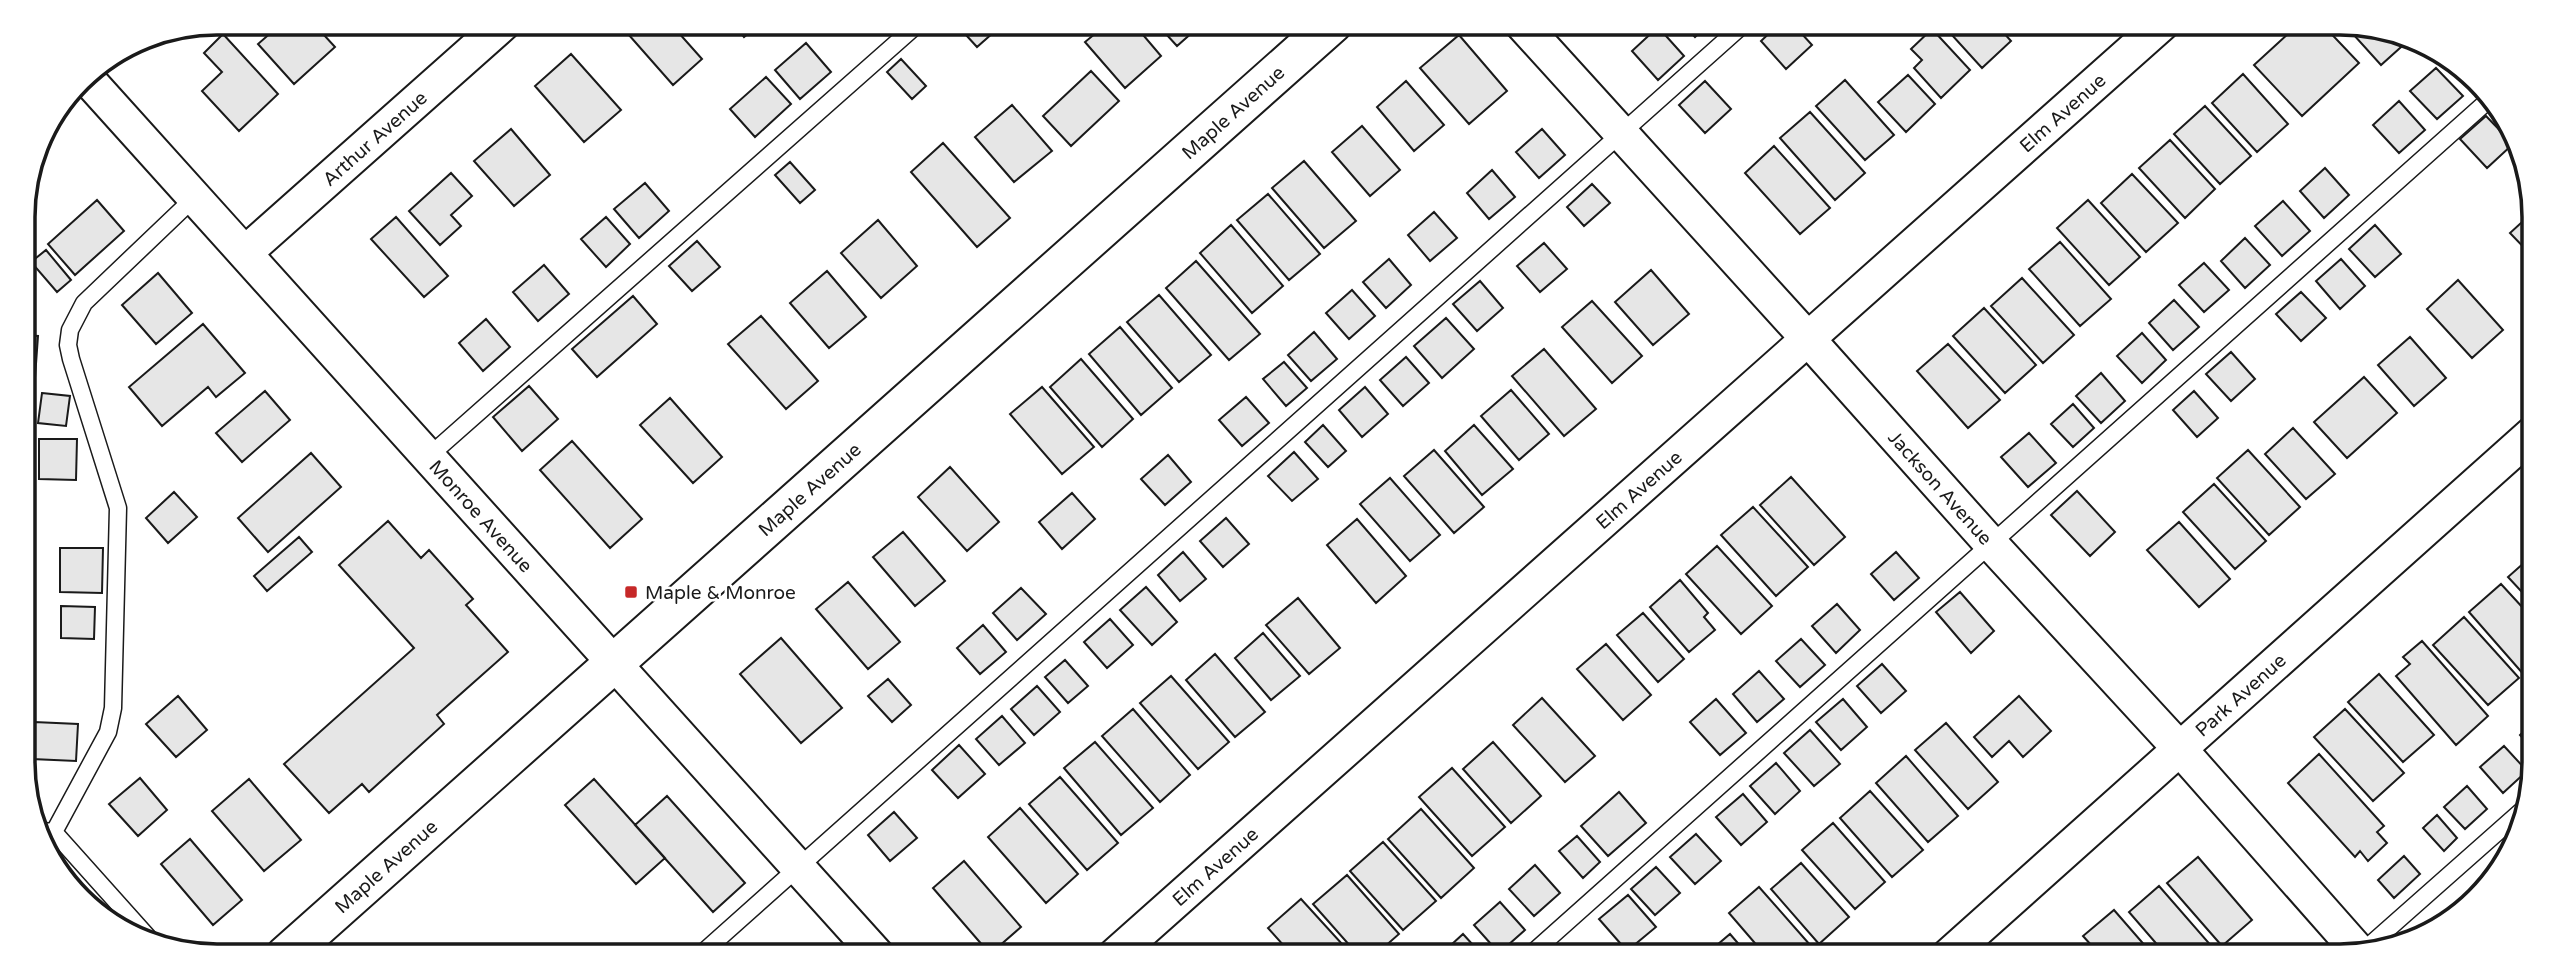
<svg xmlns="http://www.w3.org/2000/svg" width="2557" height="979" viewBox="0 0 2557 979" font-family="'Varela Round',sans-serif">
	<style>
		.building { fill: #e6e6e6; stroke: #1a1a1a; stroke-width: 2 }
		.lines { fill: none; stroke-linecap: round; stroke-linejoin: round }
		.service-casing { stroke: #1a1a1a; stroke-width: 19 }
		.minor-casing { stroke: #1a1a1a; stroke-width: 37 }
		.tertiary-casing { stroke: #1a1a1a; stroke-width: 42 }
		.service { stroke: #fff; stroke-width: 16 }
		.minor { stroke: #fff; stroke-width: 33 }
		.tertiary { stroke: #fff; stroke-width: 38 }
		.poi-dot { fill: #c62828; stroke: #fff; stroke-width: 2.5 }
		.labels { text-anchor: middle; stroke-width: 5; stroke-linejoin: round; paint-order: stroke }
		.street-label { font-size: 19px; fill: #1a1a1a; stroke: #fff }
		.poi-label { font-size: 19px; fill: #1a1a1a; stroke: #fff; text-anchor: start }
		.rim { fill: none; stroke: #1a1a1a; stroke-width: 3.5 }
	</style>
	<rect width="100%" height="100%" fill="#fff"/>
	<path class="building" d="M282 23H313L335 47 294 84 258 44Z
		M624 23H670L702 59 673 85 621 26Z
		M733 23H759L760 24 744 37Z
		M955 23H1000L1002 25 977 47Z
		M1108 23H1133L1161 56 1125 88 1085 42Z
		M1156 23H1203L1177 46Z
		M1682 23H1710L1695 37Z
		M1780 23H1792L1812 45 1786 69 1761 41Z
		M1941 23H1995L2011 41 1982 68Z
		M2008 23H2032L2019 34Z
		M2300 23H2321L2359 63 2302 116 2254 65Z
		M2343 23 2403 33 2410 39 2381 65Z
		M1658 27 1684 56 1658 80 1632 51Z
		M1932 29 1970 70 1941 98 1914 68 1922 60 1911 49Z
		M223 34 278 94 239 131 202 91 222 72 204 53Z
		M1459 35 1507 91 1469 124 1420 68Z
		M806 43 831 72 800 99 775 70Z
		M571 54 621 110 584 142 535 86Z
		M901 59 926 86 912 99 887 72Z
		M2436 68 2463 96 2437 119 2410 91Z
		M1091 71 1119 101 1071 146 1043 116Z
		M2243 74 2288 124 2257 152 2212 103Z
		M1908 75 1935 104 1906 132 1878 102Z
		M766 77 791 104 755 137 730 109Z
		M1845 80 1894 135 1865 160 1816 106Z
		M1406 81 1444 125 1414 151 1377 107Z
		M1705 81 1731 109 1705 133 1679 105Z
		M2399 101 2425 130 2399 153 2373 125Z
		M1012 105 1052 151 1014 182 975 137Z
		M2205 106 2251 156 2220 184 2174 134Z
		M1810 112 1865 173 1835 200 1780 138Z
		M2486 116 2513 144 2487 168 2460 139Z
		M1362 126 1400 170 1370 196 1332 152Z
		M511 129 550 175 514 206 474 161Z
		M1542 129 1565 155 1539 178 1516 152Z
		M2170 140 2215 189 2185 218 2139 168Z
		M943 143 1010 218 977 247 911 172Z
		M1774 146 1830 208 1800 234 1745 173Z
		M1304 161 1356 221 1324 248 1272 188Z
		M790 162 815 190 800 203 775 175Z
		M2325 168 2349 195 2324 218 2300 191Z
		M1492 170 1515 197 1489 219 1467 193Z
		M451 173 472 196 451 215 461 226 440 245 409 211Z
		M2132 174 2178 223 2146 252 2101 203Z
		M645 183 669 211 639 238 614 209Z
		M1592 184 1610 203 1584 226 1567 207Z
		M1268 194 1320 254 1289 280 1237 220Z
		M97 200 124 231 75 275 48 244Z
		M2088 200 2140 257 2109 285 2057 228Z
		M2283 201 2310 231 2282 256 2255 226Z
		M1434 212 1457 238 1430 261 1408 235Z
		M2533 212V257L2510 233Z
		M396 217 448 276 424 297 371 239Z
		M606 217 630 244 606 267 581 239Z
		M878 220 917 266 881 298 841 253Z
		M1231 225 1283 286 1252 313 1200 253Z
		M2375 225 2401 254 2375 277 2349 249Z
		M2245 238 2270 265 2245 288 2221 261Z
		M697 241 720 267 692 291 669 266Z
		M2060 242 2111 299 2080 326 2029 269Z
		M1544 243 1567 269 1540 292 1517 266Z
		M46 250 71 280 57 292 31 262Z
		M1389 259 1411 285 1386 308 1363 282Z
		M2341 259 2365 286 2340 309 2316 281Z
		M1196 261 1260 334 1229 360 1166 288Z
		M2204 263 2229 290 2204 312 2179 285Z
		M544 265 569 294 538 321 513 292Z
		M1651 270 1689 314 1653 345 1615 302Z
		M827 271 866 317 829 348 790 303Z
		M158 273 192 313 156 344 122 305Z
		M2022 278 2074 335 2043 363 1991 306Z
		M2458 280 2503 330 2472 358 2427 309Z
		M1480 281 1503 308 1477 331 1453 304Z
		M1352 290 1375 316 1349 339 1326 313Z
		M2301 292 2326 318 2301 341 2276 314Z
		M1159 295 1211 355 1179 382 1127 322Z
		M633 296 657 324 597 377 572 349Z
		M2174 300 2199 327 2173 350 2149 323Z
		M1592 301 1642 356 1612 383 1562 327Z
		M1984 308 2036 365 2005 393 1953 336Z
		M761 316 818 381 786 409 728 344Z
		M1446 318 1474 349 1442 378 1414 346Z
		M486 319 510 347 483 371 459 343Z
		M203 324 245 373 216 397 208 387 162 426 129 387Z
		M1120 327 1172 388 1141 415 1089 354Z
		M1314 332 1337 359 1311 381 1288 355Z
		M2142 333 2166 360 2142 383 2117 356Z
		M24 335 38 336 35 378 24 377Z
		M2410 337 2446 378 2414 406 2378 365Z
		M1948 344 2000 400 1968 428 1917 371Z
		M1544 349 1596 409 1564 436 1512 376Z
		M2231 352 2255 379 2231 401 2206 374Z
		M1406 357 1429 383 1403 406 1380 380Z
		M1081 359 1133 419 1102 447 1050 387Z
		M1284 362 1307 388 1286 406 1263 379Z
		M2101 373 2125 401 2101 423 2076 396Z
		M2364 377 2397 413 2347 458 2314 422Z
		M529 386 558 419 522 451 493 417Z
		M1042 387 1094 447 1062 474 1010 414Z
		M1365 387 1388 414 1362 437 1339 410Z
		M1511 390 1549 434 1519 460 1481 416Z
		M265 391 290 420 242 462 216 433Z
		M2194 391 2218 418 2197 437 2173 410Z
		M42 393 70 396 66 426 38 423Z
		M1246 397 1269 423 1242 446 1219 420Z
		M670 398 722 457 693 483 640 425Z
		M2073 404 2094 428 2073 447 2051 424Z
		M1323 425 1346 451 1328 467 1305 442Z
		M1474 425 1513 469 1482 495 1445 451Z
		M2293 428 2335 474 2306 499 2265 454Z
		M2029 433 2056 463 2028 487 2001 457Z
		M39 439H77L76 480 39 479Z
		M572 441 642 519 610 548 540 470Z
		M1434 450 1484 507 1454 533 1404 476Z
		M2248 450 2300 507 2269 535 2217 478Z
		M1294 452 1318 479 1292 501 1268 476Z
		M311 453 341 487 268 552 238 518Z
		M1168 455 1191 482 1165 505 1141 479Z
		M950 467 999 522 967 551 918 497Z
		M1791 477 1845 537 1814 565 1760 505Z
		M1390 478 1440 535 1410 561 1360 504Z
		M2214 484 2266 541 2235 569 2183 512Z
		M2077 491 2115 532 2090 556 2051 515Z
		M174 492 197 517 168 543 146 518Z
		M1072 493 1095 519 1062 549 1039 522Z
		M1753 507 1808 567 1776 596 1721 535Z
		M1226 518 1249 544 1223 567 1200 541Z
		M1357 519 1406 576 1376 603 1327 545Z
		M388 521 421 558 429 550 473 599 466 605 508 652 437 715 444 724 369 792 362 784 329 813 284 764 414 648 339 565Z
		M2179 522 2230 579 2199 607 2147 550Z
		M903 532 945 581 915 606 873 557Z
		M299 537 312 552 267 591 254 576Z
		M1717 546 1772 606 1741 634 1686 574Z
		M60 548H103L102 593 60 592Z
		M1183 552 1206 579 1180 601 1158 575Z
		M1896 552 1919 578 1894 600 1871 574Z
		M2534 554V605L2508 577Z
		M1680 580 1708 613 1704 617 1715 630 1689 652 1650 607Z
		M848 582 900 642 868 669 816 609Z
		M2501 584 2534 620V668L2525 676 2469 612Z
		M1146 587 1177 622 1152 645 1120 610Z
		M1021 588 1046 614 1017 640 993 613Z
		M1960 592 1994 631 1971 653 1936 612Z
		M1298 598 1340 648 1309 674 1266 625Z
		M1837 604 1860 630 1836 653 1812 626Z
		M61 606 95 607 94 639 61 638Z
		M1643 613 1684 659 1658 682 1617 635Z
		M2464 617 2519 678 2488 705 2433 645Z
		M1110 619 1133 645 1107 668 1084 642Z
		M983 625 1006 652 980 674 957 648Z
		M1263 633 1300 676 1271 700 1235 658Z
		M781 638 842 708 801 743 740 674Z
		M1801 639 1825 665 1800 687 1776 661Z
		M2422 641 2488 716 2456 745 2396 676 2410 664 2403 657Z
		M1606 644 1651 695 1623 720 1577 669Z
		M1215 654 1265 712 1235 737 1186 680Z
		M1065 660 1088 686 1068 703 1045 677Z
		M1882 664 1906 691 1881 713 1857 686Z
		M1759 671 1784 699 1757 722 1733 694Z
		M2379 674 2434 735 2403 762 2348 702Z
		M1171 676 1229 742 1198 769 1140 703Z
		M888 679 911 705 892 722 868 696Z
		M1037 686 1060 712 1034 735 1011 709Z
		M178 696 207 730 176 757 146 724Z
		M2019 696 2051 731 2023 757 2009 741 1992 757 1974 737Z
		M1542 698 1595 756 1565 782 1513 725Z
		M1716 699 1746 733 1720 755 1690 722Z
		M1843 699 1867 727 1841 750 1816 722Z
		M1133 709 1190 775 1160 802 1102 736Z
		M2345 709 2404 773 2373 801 2314 737Z
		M1002 716 1025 743 999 765 976 739Z
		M2534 721V751L2520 735Z
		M34 722 78 724 76 761 32 759Z
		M1946 723 1998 782 1968 809 1915 750Z
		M1810 730 1840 764 1814 786 1784 753Z
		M1095 742 1153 808 1121 835 1064 768Z
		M1493 742 1541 796 1511 823 1463 769Z
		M959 745 985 774 958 798 932 770Z
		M2504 746 2527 771 2503 793 2480 767Z
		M2319 754 2384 826 2377 832 2387 843 2368 861 2360 851 2355 857 2288 783Z
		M1906 756 1958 816 1928 842 1876 783Z
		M1776 763 1800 791 1775 814 1750 786Z
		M1452 768 1505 827 1472 856 1419 797Z
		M1060 777 1118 843 1087 870 1029 804Z
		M140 778 167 810 138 836 109 804Z
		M249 779 301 840 264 871 212 811Z
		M594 779 665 858 636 884 565 805Z
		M2467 786 2487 809 2465 829 2444 807Z
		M1870 791 1923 850 1892 877 1840 818Z
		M1619 792 1646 823 1608 856 1581 826Z
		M1743 794 1767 822 1741 845 1716 817Z
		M667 796 745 883 713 912 635 825Z
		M1020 808 1078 874 1046 903 988 837Z
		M1421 809 1474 868 1441 898 1388 839Z
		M894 812 917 838 890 861 868 835Z
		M2437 815 2457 838 2444 851 2423 828Z
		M1833 823 1885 882 1855 909 1802 850Z
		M1696 834 1721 861 1695 884 1670 857Z
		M1577 836 1600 862 1583 878 1559 851Z
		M190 839 242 900 213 925 161 864Z
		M1383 842 1436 901 1403 930 1350 871Z
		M2404 856 2420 874 2394 898 2378 880Z
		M2198 857 2252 920 2222 946 2167 883Z
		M964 861 1021 927 990 954 933 888Z
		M1801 863 1849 917 1819 944 1771 889Z
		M1535 865 1560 893 1534 916 1509 889Z
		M1656 867 1680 893 1655 915 1631 889Z
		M1347 875 1399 934 1374 956H1359L1313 904Z
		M2159 886 2214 949 2205 956H2167L2129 912Z
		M1759 887 1811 946 1800 956H1766L1729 913Z
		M1628 895 1656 927 1627 951 1599 919Z
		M1301 899 1353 956H1293L1268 928Z
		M1500 902 1525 930 1499 953 1474 925Z
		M2114 910 2154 956H2101L2083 936Z
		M1463 934 1483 956H1439Z
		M1730 934 1749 956H1704Z"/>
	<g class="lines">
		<g class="service-casing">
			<path id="service" d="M428 457 919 23
				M42 831 54 832 156 946
				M54 832 108 732 113 708 118 508 71 359 68 345 70 330 84 303 195 197
				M2362 952 2527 806
				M699 956 1745 23
				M1529 956 2492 97"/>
		</g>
		<g class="minor-casing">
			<g id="minor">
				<path id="s1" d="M1521 23 1808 339 1992 545 2179 748 2360 953"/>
				<path id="s2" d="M85 76 878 956"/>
				<path id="s3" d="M245 253 504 23"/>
				<path id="s4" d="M1114 956 2163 23"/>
				<path id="s5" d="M1948 956 2533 433"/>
			</g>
		</g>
		<g class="tertiary-casing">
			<g id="tertiary">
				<path id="s6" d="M285 956 1333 23"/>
			</g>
		</g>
		<use href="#service" class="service"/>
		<use href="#minor" class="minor"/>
		<use href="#tertiary" class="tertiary"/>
	</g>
	<rect class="poi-dot" x="624" y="585" width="14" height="14" rx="3.5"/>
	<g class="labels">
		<g class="street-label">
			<text dy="7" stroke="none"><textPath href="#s6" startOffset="1269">Maple Avenue</textPath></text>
			<text dy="7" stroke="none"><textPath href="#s4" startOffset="1269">Elm Avenue</textPath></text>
			<text dy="7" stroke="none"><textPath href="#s3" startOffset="173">Arthur Avenue</textPath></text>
			<text dy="7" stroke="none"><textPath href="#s1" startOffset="626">Jackson Avenue</textPath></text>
			<text dy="7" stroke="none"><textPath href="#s6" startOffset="702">Maple Avenue</textPath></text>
			<text dy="7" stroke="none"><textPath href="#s4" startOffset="702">Elm Avenue</textPath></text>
			<text dy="7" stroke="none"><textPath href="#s2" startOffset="592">Monroe Avenue</textPath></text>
			<text dy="7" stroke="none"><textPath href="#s5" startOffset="392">Park Avenue</textPath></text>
			<text dy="7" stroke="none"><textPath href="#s4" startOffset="135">Elm Avenue</textPath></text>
			<text dy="7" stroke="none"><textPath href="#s6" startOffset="135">Maple Avenue</textPath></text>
		</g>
		<g class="poi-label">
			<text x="645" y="599">Maple &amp; Monroe</text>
		</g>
	</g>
	<path d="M0 0H2557V979H0ZM217 35H2340A182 182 0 0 1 2522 217V762A182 182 0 0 1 2340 944H217A182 182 0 0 1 35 762V217A182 182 0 0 1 217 35Z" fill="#fff" fill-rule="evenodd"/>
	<path class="rim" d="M217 35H2340A182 182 0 0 1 2522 217V762A182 182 0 0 1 2340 944H217A182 182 0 0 1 35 762V217A182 182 0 0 1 217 35Z"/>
</svg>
